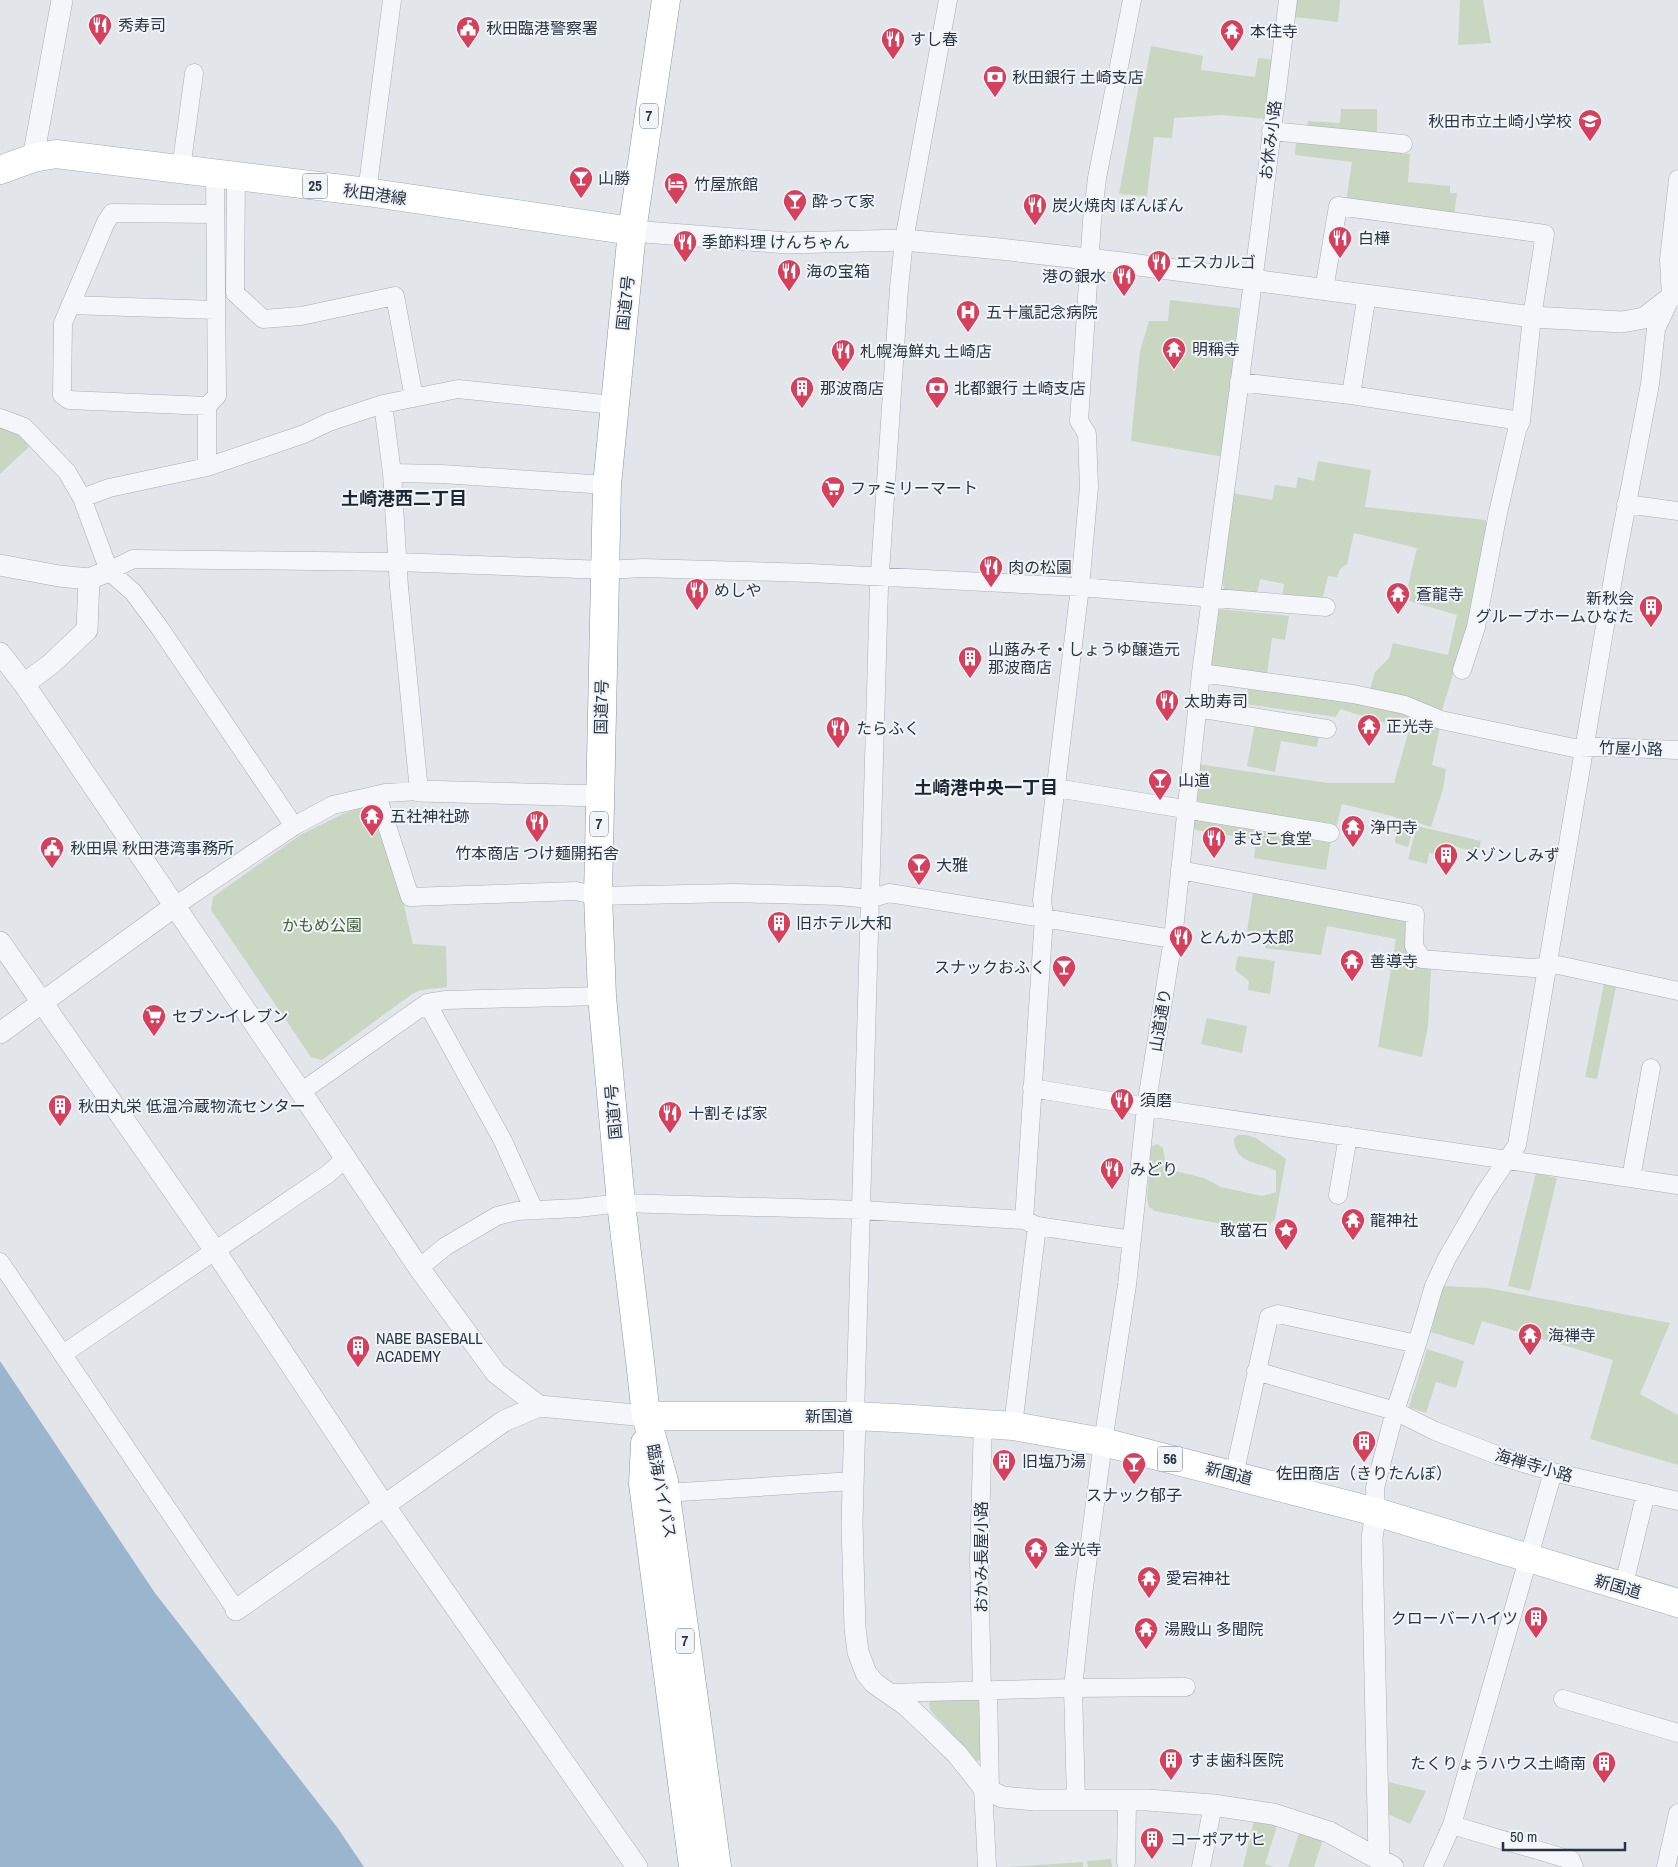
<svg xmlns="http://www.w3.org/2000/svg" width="1678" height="1867" viewBox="0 0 1678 1867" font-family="'Archivo Narrow','Noto Sans JP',sans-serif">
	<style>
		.green { fill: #c8d6c2 }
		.water { fill: #9bb5cd }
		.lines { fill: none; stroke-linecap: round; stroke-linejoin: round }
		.minor-casing { stroke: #a7adb6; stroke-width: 19 }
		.tertiary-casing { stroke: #a7adb6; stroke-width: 22 }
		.primary-casing { stroke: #a0aab8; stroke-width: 29 }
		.trunk-casing { stroke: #8894a3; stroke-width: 29 }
		.minor { stroke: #f5f6f9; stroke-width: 18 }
		.tertiary { stroke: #f5f6f9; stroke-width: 21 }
		.primary { stroke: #fff; stroke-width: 28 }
		.trunk { stroke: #fff; stroke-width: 28 }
		.labels { text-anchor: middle; stroke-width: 4; stroke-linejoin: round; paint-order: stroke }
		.shield { fill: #f2f5f8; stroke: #656e7a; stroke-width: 1 }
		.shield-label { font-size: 15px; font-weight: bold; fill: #293444 }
		.poi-label { font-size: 16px; fill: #293444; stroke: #f2f5f8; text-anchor: start }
		.street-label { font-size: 16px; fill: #293444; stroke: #f2f5f8 }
		.park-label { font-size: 16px; fill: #3f6135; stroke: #f2f5f8 }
		.neighbourhood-label { font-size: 18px; font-weight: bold; fill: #1b2535; stroke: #f2f5f8 }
	</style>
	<rect width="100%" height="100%" fill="#e2e6eb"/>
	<path class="green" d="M1297 0H1340L1338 22 1295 17Z
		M1460 0H1483L1491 43 1458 45Z
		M1151 46 1203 56 1201 70 1255 77 1258 58 1276 60 1268 119 1222 115 1174 118 1172 138 1154 137 1147 196 1119 194 1140 79H1145Z
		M1341 109H1377V134L1306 129 1308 121 1340 123Z
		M1296 140 1401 151 1402 154H1410L1408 182 1450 186V193H1457L1454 217 1346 202 1352 162 1295 155Z
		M1170 300 1239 308 1224 457 1131 441 1140 351 1149 321H1168Z
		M0 426 13 430 31 445 0 474Z
		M1318 461 1371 470 1365 507 1486 520 1487 535 1473 609 1442 710 1437 713 1369 692 1375 672 1389 658 1393 643 1448 655 1457 615 1409 601 1411 591 1407 590 1417 548 1354 533 1347 564 1340 569 1337 577 1328 576 1322 601 1282 599 1284 584 1260 579 1257 595 1225 591 1222 582 1232 493 1272 500 1275 485 1296 488 1298 477 1314 481Z
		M1219 609 1289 616 1285 640 1272 638 1267 674 1210 666Z
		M1249 684C1314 693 1378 700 1440 727L1432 765 1446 769 1443 789 1431 827 1415 822 1408 847 1395 843 1396 832 1393 831 1396 817 1342 804 1336 828 1192 805 1197 764 1328 783H1394L1409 730 1340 709 1336 717 1245 704Z
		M1255 723 1319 735 1317 747 1281 741 1275 772 1247 766Z
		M373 804 395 867 413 944 446 946 447 987 421 990 412 994 322 1060 311 1057 211 910 213 897 300 835 345 813Z
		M1193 813 1331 839 1326 870 1254 858 1256 840 1190 829Z
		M1417 826 1481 841 1478 853 1454 846 1451 858 1429 853 1427 864 1408 859Z
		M1253 892 1408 921 1419 962 1431 970 1428 1026 1422 1057 1378 1047 1396 939 1327 926 1321 955 1265 948 1267 934 1247 931Z
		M1238 956 1275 961 1270 994 1248 990 1249 981 1235 970Z
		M1604 984 1616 987 1597 1079 1585 1077Z
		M1207 1018 1247 1026 1242 1053 1201 1044Z
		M1238 1135H1246L1256 1138 1286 1159 1275 1219 1264 1230 1247 1229 1155 1211 1149 1207 1147 1198 1151 1147 1157 1144 1163 1148 1166 1166 1171 1170 1204 1178 1221 1187 1262 1196 1276 1192V1171C1259 1161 1235 1165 1234 1139Z
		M1536 1173 1557 1178 1530 1291 1508 1286Z
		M1442 1286 1488 1288 1670 1323 1640 1394 1678 1415V1465L1590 1439 1613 1360 1482 1321 1474 1345 1431 1332Z
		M1427 1349 1464 1361 1456 1388 1436 1382 1426 1413 1409 1407Z
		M981 1696 985 1758 977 1761 930 1710 929 1703 937 1697Z
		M1389 1782 1426 1791 1410 1824 1388 1814Z
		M1254 1820 1277 1826 1265 1864 1273 1867H1243Z
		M1300 1830 1323 1839 1314 1867H1288Z
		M1111 1859 1112 1867H1088L1087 1861Z
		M1083 1862V1867H1007Z"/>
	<path class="water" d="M0 1361 155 1593 337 1827 364 1867H0Z"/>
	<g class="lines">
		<g class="minor-casing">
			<path id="minor" d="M1271 131 1403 144
				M181 169 194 73
				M236 175 235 293 263 319 301 316 395 296 414 398
				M367 192 392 0
				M1324 290 1338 206 1545 234 1532 317 1521 421
				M1367 294 1351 395 1521 421 1517 430 1498 513 1476 627 1462 670
				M70 305 216 310
				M1239 382 1351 395
				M207 406 69 400 62 395 63 323 106 222 112 213 215 214
				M0 418 24 427 67 472 82 498 109 571 133 592 159 627 294 826
				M207 467V406L217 396 215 173
				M392 473 442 474 607 485
				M82 498 109 488 207 467 304 434 329 422 383 404 458 389 614 405
				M1626 504 1678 511
				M109 571 133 559 398 562 605 570 643 568 810 573 1080 587 1326 607
				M1201 673 1353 694 1405 705 1441 720 1574 748 1598 747 1678 750
				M1197 708 1327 729
				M1056 788 1330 833
				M377 795 410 897 576 891 598 896 733 893 839 896 870 899 889 893 1173 939
				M1180 870 1415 914 1414 946 1422 959 1533 968 1558 965 1678 991
				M175 906 294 826 333 805 385 793 419 791 399 587 392 473 383 404
				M427 1003 503 1141 534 1210
				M1032 1088 1146 1107 1678 1185
				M301 1092 427 1003 446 1000 602 996
				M1631 1178 1651 1068
				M1338 1195 1348 1136
				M1024 1220 1044 917 1042 900 1080 587 1089 487 1087 434 1079 421 1092 221 1097 178 1132 0
				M0 1262 236 1610
				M419 1268 446 1246 497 1216 517 1211 578 1208 621 1203 862 1210 1024 1220 1037 1226 1132 1240
				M63 1354 328 1174 345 1159
				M1256 1371 1395 1411 1435 1431 1497 1455 1553 1472 1678 1501
				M855 1416 879 587 899 288 904 240 948 0
				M1013 1426 1037 1226
				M1234 1475 1269 1317 1278 1314 1417 1344
				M665 1493 853 1481
				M1376 1512 1375 1488 1395 1411 1417 1344 1434 1286 1447 1258 1484 1194 1517 1145 1616 561 1650 384 1656 329 1671 297 1669 260 1678 179
				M1623 1588 1646 1493
				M982 1691 979 1559 983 1423
				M988 1691 990 1790
				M889 1693 1073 1688 1186 1687
				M1563 1699 1678 1733
				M983 1787 987 1867
				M1076 1801 1073 1688 1083 1595 1103 1442 1127 1285 1146 1107 1173 939 1201 673 1259 236 1288 0
				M1452 1825 1571 1860 1574 1867
				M1126 1862 1127 1801
				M1201 1867 1213 1805
				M1433 1867 1452 1825 1553 1472
				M1666 1867 1678 1813"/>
		</g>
		<g class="tertiary-casing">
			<path id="tertiary" d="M33 158 62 0
				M632 231 787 243 904 240 1000 249 1123 263 1532 317 1622 322 1644 318 1678 292
				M0 565 59 576 89 579 109 571
				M0 653 24 684 301 1092 419 1268 496 1373 539 1406 646 1416
				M24 684 51 664 87 630 89 579
				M419 791 599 796
				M0 942 216 1252 384 1505 637 1867
				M0 1033 175 906
				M855 1416 852 1523 855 1628 858 1652 866 1673 874 1683 907 1706 925 1723 957 1754 983 1787 1002 1797 1035 1800H1147L1213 1805 1273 1814 1329 1832 1393 1867
				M1376 1512 1372 1538 1379 1858
				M236 1610 504 1421 539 1406"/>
		</g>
		<g class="primary-casing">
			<path id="primary" d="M0 170 33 158 56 154 367 192 632 231
				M646 1416H855L913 1419 1013 1426 1103 1442 1376 1512 1678 1603"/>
		</g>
		<g class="trunk-casing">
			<path id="trunk" d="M666 0 632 231 607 485 598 896 602 996 621 1203 640 1361 646 1416 664 1481 717 1867
				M645 1443 643 1484 693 1867"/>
		</g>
		<use href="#minor" class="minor"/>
		<use href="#tertiary" class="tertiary"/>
		<use href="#primary" class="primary"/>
		<use href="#trunk" class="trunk"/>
	</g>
	<defs>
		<g id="restaurant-pin" transform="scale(1.25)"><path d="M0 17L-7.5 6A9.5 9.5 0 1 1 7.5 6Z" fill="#d7405c" stroke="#f2f5f8"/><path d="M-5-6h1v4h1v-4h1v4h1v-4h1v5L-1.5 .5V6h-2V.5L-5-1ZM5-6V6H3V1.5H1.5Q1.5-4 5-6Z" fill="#fff"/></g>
		<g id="civic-pin" transform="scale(1.25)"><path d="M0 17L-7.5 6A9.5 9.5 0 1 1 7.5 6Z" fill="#d7405c" stroke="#f2f5f8"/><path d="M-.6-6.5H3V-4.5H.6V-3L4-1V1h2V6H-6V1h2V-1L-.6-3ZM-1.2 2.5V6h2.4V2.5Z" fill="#fff"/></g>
		<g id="temple-pin" transform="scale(1.25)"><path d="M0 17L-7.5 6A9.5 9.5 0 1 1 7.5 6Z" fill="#d7405c" stroke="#f2f5f8"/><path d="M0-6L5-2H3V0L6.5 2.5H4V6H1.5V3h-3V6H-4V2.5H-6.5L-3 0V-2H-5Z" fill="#fff"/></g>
		<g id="bank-pin" transform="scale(1.25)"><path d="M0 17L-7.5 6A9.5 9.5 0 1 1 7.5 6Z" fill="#d7405c" stroke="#f2f5f8"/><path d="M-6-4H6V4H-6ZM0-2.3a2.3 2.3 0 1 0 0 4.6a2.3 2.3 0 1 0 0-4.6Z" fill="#fff"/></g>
		<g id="school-pin" transform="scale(1.25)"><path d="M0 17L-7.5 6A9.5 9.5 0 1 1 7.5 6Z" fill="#d7405c" stroke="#f2f5f8"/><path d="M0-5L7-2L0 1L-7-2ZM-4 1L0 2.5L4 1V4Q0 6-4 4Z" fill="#fff"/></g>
		<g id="bar-pin" transform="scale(1.25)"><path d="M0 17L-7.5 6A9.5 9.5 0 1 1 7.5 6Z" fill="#d7405c" stroke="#f2f5f8"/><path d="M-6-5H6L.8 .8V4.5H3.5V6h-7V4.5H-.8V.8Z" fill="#fff"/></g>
		<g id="hotel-pin" transform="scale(1.25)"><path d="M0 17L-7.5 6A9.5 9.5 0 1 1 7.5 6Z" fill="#d7405c" stroke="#f2f5f8"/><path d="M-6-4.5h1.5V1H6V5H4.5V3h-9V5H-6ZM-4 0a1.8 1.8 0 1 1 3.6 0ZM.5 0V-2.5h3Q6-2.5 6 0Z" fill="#fff"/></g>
		<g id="hospital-pin" transform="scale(1.25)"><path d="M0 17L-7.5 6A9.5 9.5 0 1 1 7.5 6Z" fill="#d7405c" stroke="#f2f5f8"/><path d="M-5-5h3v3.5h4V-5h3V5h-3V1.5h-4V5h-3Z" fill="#fff"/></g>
		<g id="building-pin" transform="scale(1.25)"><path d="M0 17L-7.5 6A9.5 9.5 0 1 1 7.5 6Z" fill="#d7405c" stroke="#f2f5f8"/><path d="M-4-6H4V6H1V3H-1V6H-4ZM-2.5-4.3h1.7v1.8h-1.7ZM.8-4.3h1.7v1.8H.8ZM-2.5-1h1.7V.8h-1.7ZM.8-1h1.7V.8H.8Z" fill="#fff"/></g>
		<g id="supermarket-pin" transform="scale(1.25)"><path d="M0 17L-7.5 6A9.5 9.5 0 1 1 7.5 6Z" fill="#d7405c" stroke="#f2f5f8"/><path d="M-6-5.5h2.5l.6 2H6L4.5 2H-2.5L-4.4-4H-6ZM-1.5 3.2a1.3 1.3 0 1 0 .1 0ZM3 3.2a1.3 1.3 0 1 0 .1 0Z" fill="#fff"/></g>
		<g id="sight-pin" transform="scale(1.25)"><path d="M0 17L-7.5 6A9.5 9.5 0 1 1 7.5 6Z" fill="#d7405c" stroke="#f2f5f8"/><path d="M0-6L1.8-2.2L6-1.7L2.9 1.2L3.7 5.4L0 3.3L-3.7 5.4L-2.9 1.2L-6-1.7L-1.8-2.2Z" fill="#fff"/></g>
	</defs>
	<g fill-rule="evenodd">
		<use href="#restaurant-pin" x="100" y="25"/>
		<use href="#civic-pin" x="468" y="28"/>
		<use href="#temple-pin" x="1232" y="31"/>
		<use href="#restaurant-pin" x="893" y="39"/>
		<use href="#bank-pin" x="995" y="77"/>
		<use href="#school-pin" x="1590" y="121"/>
		<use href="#bar-pin" x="581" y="178"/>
		<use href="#hotel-pin" x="676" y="184"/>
		<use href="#bar-pin" x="795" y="201"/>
		<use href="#restaurant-pin" x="1035" y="205"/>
		<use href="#restaurant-pin" x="1340" y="238"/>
		<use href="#restaurant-pin" x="685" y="242"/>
		<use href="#restaurant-pin" x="1159" y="262"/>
		<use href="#restaurant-pin" x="789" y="271"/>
		<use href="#restaurant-pin" x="1124" y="276"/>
		<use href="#hospital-pin" x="968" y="312"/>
		<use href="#temple-pin" x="1174" y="349"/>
		<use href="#restaurant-pin" x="843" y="351"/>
		<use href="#building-pin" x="802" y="388"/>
		<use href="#bank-pin" x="937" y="388"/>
		<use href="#supermarket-pin" x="833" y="488"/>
		<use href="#restaurant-pin" x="991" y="567"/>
		<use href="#restaurant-pin" x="697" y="590"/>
		<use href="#temple-pin" x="1398" y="594"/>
		<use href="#building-pin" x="1651" y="607"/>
		<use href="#building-pin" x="970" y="658"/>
		<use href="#restaurant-pin" x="1167" y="701"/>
		<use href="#temple-pin" x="1369" y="726"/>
		<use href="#restaurant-pin" x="838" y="728"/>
		<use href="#bar-pin" x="1160" y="780"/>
		<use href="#temple-pin" x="372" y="816"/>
		<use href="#restaurant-pin" x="537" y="822"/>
		<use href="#temple-pin" x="1353" y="827"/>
		<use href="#restaurant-pin" x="1214" y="838"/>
		<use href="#civic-pin" x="52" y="848"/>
		<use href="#building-pin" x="1446" y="855"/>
		<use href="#bar-pin" x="919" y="865"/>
		<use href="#building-pin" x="779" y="923"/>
		<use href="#restaurant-pin" x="1181" y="937"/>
		<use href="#temple-pin" x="1352" y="961"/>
		<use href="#bar-pin" x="1064" y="967"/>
		<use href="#supermarket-pin" x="154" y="1016"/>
		<use href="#restaurant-pin" x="1122" y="1100"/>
		<use href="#building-pin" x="60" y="1106"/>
		<use href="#restaurant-pin" x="670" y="1113"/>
		<use href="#restaurant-pin" x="1112" y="1169"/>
		<use href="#temple-pin" x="1353" y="1220"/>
		<use href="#sight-pin" x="1286" y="1230"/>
		<use href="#temple-pin" x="1530" y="1335"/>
		<use href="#building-pin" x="358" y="1347"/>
		<use href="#building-pin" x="1364" y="1442"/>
		<use href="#building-pin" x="1004" y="1461"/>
		<use href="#bar-pin" x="1134" y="1464"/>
		<use href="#temple-pin" x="1036" y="1549"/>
		<use href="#temple-pin" x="1149" y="1578"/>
		<use href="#building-pin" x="1536" y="1618"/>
		<use href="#temple-pin" x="1146" y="1629"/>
		<use href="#building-pin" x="1171" y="1760"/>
		<use href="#building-pin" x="1604" y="1763"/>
		<use href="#building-pin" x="1152" y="1839"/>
	</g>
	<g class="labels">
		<g class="shield">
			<rect x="640" y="103.5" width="18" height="25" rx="4"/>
			<rect x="302.5" y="173.5" width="25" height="25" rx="4"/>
			<rect x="590" y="811.5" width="18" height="25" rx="4"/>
			<rect x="1157.5" y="1446.5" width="25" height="25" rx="4"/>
			<rect x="676" y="1628.5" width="18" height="25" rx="4"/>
		</g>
		<g class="shield-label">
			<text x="649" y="121">7</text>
			<text x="315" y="191">25</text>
			<text x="599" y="829">7</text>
			<text x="1170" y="1464">56</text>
			<text x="685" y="1646">7</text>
		</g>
		<g class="poi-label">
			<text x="118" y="31">秀寿司</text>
			<text x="486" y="34">秋田臨港警察署</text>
			<text x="1250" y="37">本住寺</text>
			<text x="910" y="45">すし春</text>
			<text x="1012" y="83">秋田銀行 土崎支店</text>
			<text x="1572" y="127" text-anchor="end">秋田市立土崎小学校</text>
			<text x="598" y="184">山勝</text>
			<text x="694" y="190">竹屋旅館</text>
			<text x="812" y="207">酔って家</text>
			<text x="1052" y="211">炭火焼肉 ぽんぽん</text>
			<text x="1358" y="244">白樺</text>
			<text x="702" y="248">季節料理 けんちゃん</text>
			<text x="1176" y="268">エスカルゴ</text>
			<text x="806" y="277">海の宝箱</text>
			<text x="1106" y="282" text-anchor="end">港の銀水</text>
			<text x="986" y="318">五十嵐記念病院</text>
			<text x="1192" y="355">明稱寺</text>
			<text x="860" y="357">札幌海鮮丸 土崎店</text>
			<text x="820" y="394">那波商店</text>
			<text x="954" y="394">北都銀行 土崎支店</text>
			<text x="850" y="494">ファミリーマート</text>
			<text x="1008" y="573">肉の松園</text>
			<text x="714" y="596">めしや</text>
			<text x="1416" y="600">蒼龍寺</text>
			<text x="1634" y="604" text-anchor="end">新秋会<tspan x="1634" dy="18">グループホームひなた</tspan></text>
			<text x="988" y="655">山蕗みそ・しょうゆ醸造元<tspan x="988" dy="18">那波商店</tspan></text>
			<text x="1184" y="707">太助寿司</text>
			<text x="1386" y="732">正光寺</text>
			<text x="856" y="734">たらふく</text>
			<text x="1178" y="786">山道</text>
			<text x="390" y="822">五社神社跡</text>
			<text x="1370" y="833">浄円寺</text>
			<text x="1232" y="844">まさこ食堂</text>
			<text x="70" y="854">秋田県 秋田港湾事務所</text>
			<text x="537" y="859" text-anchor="middle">竹本商店 つけ麺開拓舎</text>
			<text x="1464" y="861">メゾンしみず</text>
			<text x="936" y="871">大雅</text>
			<text x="796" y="929">旧ホテル大和</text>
			<text x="1198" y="943">とんかつ太郎</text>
			<text x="1370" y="967">善導寺</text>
			<text x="1046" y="973" text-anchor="end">スナックおふく</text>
			<text x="172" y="1022">セブン-イレブン</text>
			<text x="1140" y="1106">須磨</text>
			<text x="78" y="1112">秋田丸栄 低温冷蔵物流センター</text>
			<text x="688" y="1119">十割そば家</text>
			<text x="1130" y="1175">みどり</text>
			<text x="1370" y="1226">龍神社</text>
			<text x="1268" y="1236" text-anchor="end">敢當石</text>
			<text x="1548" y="1341">海禅寺</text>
			<text x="376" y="1344">NABE BASEBALL<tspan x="376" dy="18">ACADEMY</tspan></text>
			<text x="1022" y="1467">旧塩乃湯</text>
			<text x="1364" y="1479" text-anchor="middle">佐田商店（きりたんぽ）</text>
			<text x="1134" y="1501" text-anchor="middle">スナック郁子</text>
			<text x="1054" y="1555">金光寺</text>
			<text x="1166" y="1584">愛宕神社</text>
			<text x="1518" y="1624" text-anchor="end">クローバーハイツ</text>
			<text x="1164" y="1635">湯殿山 多聞院</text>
			<text x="1188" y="1766">すま歯科医院</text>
			<text x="1586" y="1769" text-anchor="end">たくりょうハウス土崎南</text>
			<text x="1170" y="1845">コーポアサヒ</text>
		</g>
		<g class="street-label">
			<text transform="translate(1270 140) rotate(-83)" y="6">お休み小路</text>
			<text transform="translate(375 194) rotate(8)" y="6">秋田港線</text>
			<text transform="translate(625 303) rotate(-84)" y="6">国道7号</text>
			<text transform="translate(601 707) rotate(-89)" y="6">国道7号</text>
			<text transform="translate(1631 748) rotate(2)" y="6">竹屋小路</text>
			<text transform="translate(1160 1020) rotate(-81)" y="6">山道通り</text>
			<text transform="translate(613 1112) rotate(-95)" y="6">国道7号</text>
			<text x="829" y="1422">新国道</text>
			<text transform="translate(1534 1465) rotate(16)" y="6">海禅寺小路</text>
			<text transform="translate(1229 1473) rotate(14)" y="6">新国道</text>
			<text transform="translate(662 1491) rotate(79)" y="6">臨海バイパス</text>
			<text transform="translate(981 1557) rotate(-90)" y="6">おかみ長屋小路</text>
			<text transform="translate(1618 1586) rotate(16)" y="6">新国道</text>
		</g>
		<g class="park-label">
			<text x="322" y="931">かもめ公園</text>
		</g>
		<g class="neighbourhood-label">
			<text x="404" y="505">土崎港西二丁目</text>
			<text x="986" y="794">土崎港中央一丁目</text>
		</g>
	</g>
	<path d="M1503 1842v8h122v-8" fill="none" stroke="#293444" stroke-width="2.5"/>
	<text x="1510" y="1842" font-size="15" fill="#293444" stroke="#f2f5f8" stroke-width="4" paint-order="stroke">50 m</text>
</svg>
